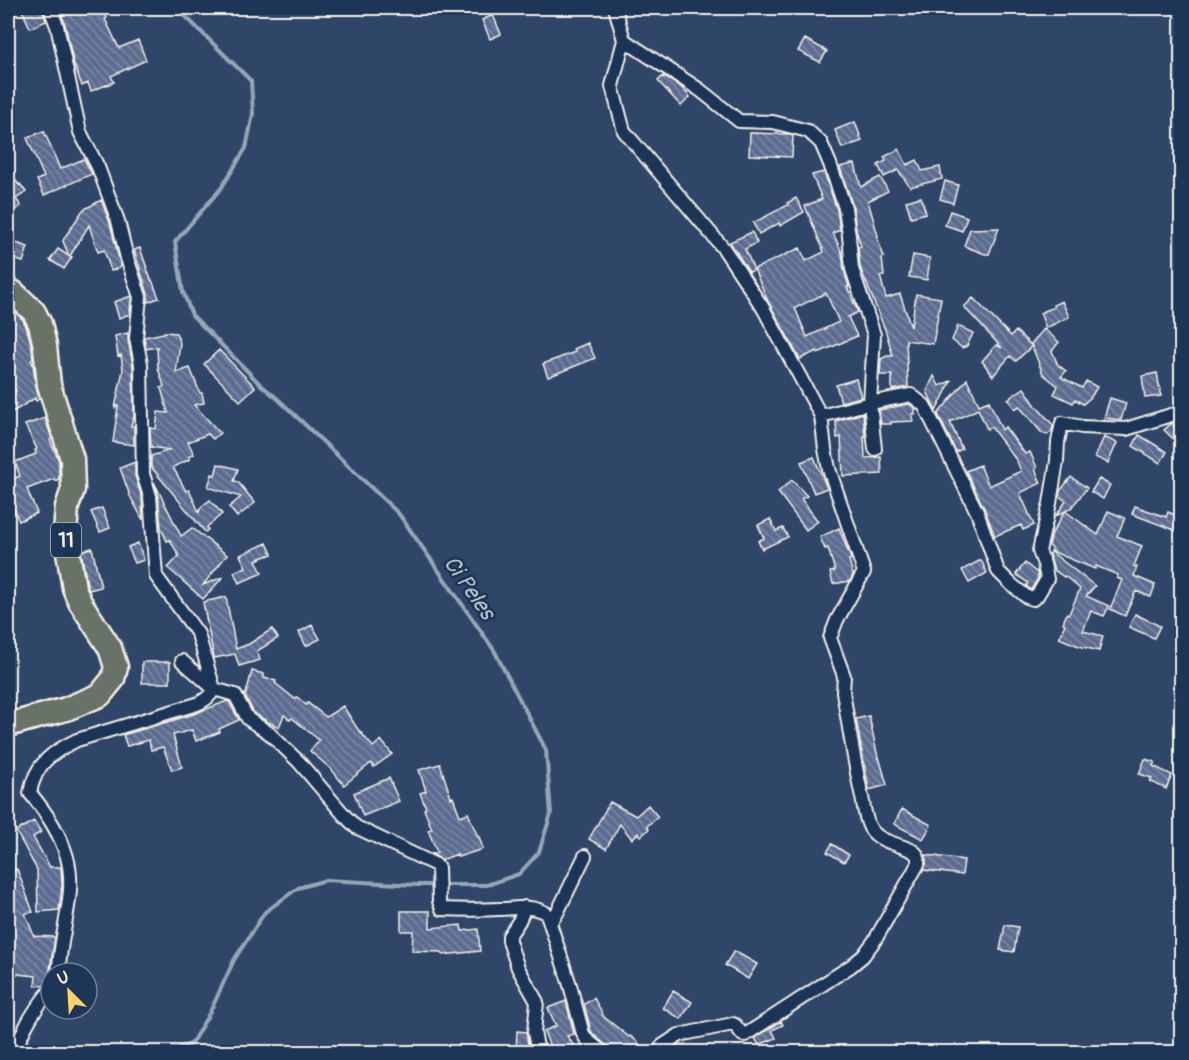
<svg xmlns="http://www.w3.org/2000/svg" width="1189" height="1060" viewBox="0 0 1189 1060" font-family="Pangolin,sans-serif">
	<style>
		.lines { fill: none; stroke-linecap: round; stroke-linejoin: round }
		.stream { stroke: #95a7b6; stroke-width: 4 }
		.building { fill: url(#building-back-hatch); stroke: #f4f1e8; stroke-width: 1.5; fill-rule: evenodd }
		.street-casing { stroke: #f4f1e8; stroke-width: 16 }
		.highway-casing { stroke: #f4f1e8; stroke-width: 27 }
		.street { stroke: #1d3557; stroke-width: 12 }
		.highway { stroke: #697266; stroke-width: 22 }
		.labels { text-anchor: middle; stroke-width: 5; stroke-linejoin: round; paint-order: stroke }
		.shield { fill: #1d3557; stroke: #b4b9bc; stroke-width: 1.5 }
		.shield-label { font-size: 20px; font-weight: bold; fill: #f4f1e8 }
		.water-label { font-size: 22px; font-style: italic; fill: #b5c0c6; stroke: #1d3557 }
	</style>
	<defs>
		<pattern id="building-back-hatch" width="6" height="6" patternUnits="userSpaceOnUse" patternTransform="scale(1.5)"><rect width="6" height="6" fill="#5b6c90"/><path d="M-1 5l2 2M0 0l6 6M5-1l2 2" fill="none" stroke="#7b89a5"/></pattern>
	</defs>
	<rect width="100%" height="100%" fill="#304668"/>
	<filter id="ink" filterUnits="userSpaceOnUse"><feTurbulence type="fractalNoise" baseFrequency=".0167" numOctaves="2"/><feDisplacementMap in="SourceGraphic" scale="12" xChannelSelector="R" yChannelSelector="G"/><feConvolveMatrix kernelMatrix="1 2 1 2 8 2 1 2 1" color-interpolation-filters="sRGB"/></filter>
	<g filter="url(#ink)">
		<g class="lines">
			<path class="stream" d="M166 1052 191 1044 210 1012 234 960 265 912 298 888 326 880 417 885H487L519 874 539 852 551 814 546 750 494 650 399 514 278 399 261 385 192 315 183 292 175 242 222 187 246 148 253 114 251 81 177 8"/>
		</g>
		<path class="building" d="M21 8H42L46 21 30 28Z
			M59 8H103L107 18 105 19 119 48 138 40 146 60 111 76 114 82 91 91 88 83 82 86 74 65 65 24Z
			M493 15 501 34 490 39 482 20Z
			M805 39 827 51 820 62 798 51Z
			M663 76 681 87 690 97 681 106 658 81Z
			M855 122 862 141 842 148 835 130Z
			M44 131 60 169 84 159 92 174 44 195 37 180 44 177 27 138Z
			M750 133 787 134 793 136 792 157 749 155Z
			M899 149 907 165 917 160 922 171 940 167 942 179 910 187 898 170 884 177 878 165 886 161 884 157Z
			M851 164H855L861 187 880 177 888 191 868 201 878 236 877 237 884 257 882 258 884 276H880L886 298 900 294 911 327 916 294 941 298 933 344 906 340 908 387 892 390V375H880L881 359 887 356H893L886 332 860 267 858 247 861 246 856 230 853 207 840 167Z
			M8 170 19 185 20 184 26 192 16 199 21 206 11 213 8 208Z
			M824 172 837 210 840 230 833 233 842 253 844 270 849 287H847L858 312 848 317 857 336 818 353 817 351 800 359 768 301 754 269 800 248 806 261 824 252 805 206 822 199 812 175ZM826 293 839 322 807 337 795 308Z
			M945 181 958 185 953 203 940 199Z
			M921 197 926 213 911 217 906 201Z
			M796 198 804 212 780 226 779 223 759 234 753 223 788 205 787 203Z
			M101 200 110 223 121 267 111 271 104 250 98 252 89 225 70 256 72 257 64 269 50 260 58 249 69 256 63 241 65 237 83 210Z
			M950 211 967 217 962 231 945 225Z
			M999 228 989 254H985L964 246 970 229Z
			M752 232 757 243 745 249 754 270 749 272 730 242Z
			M13 242 28 247 23 262 8 257Z
			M140 248 151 280H152L159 298 148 302V294L134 250Z
			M913 255 930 258 927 280 909 277Z
			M131 296 130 314 119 318 114 302Z
			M973 298 1011 336 1016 331 1032 346 1016 361 1010 356 993 376 982 361 996 345 1002 348 964 307Z
			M1062 301 1069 317 1046 328 1040 313 1054 307 1053 305Z
			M8 305 23 320 27 329 32 348 33 359 31 360 33 364 36 386 39 399 36 401 35 398 8 415V396L16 391 8 377Z
			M958 326 973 333 967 346 962 348 952 340Z
			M1044 329 1059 342 1052 351 1058 365 1066 371 1061 377 1082 388 1086 381 1097 387 1091 397 1083 404 1075 399 1073 403 1054 394 1058 386 1043 374 1031 344Z
			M164 332 176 333 180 343 176 373 190 368 200 393H202L204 403 194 405 220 433 213 439 208 434 188 442 194 454 189 456 190 459 173 467 186 491 189 490 199 512 201 507 210 500 222 514 207 527 208 530 205 532 151 467V456L170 450 151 447 150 428 156 429 158 412 168 413 161 388 164 386 158 368 157 347 146 349 144 337 164 333Z
			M128 333V340L133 365 134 416 131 426H134V445L113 442 118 406 115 408 123 370 121 355 118 356 115 336Z
			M588 343 595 358 548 377 543 364 575 352 574 349Z
			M219 350 255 387 240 401 204 364Z
			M1157 373 1161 396 1145 398 1142 376Z
			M934 376 939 386 951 381 936 411 927 391Z
			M856 379 861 397 841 402 836 385Z
			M967 379 979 405 989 401 1002 430 1005 427 1025 454 1030 452 1037 468 1035 469 1041 483 1020 493 1034 525 1023 530 1021 525 995 536 984 508 966 471 980 465 989 486 1021 471 1017 461 991 427 987 429 978 409 950 422 962 449 956 452 938 414Z
			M1024 388 1036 406 1053 425 1052 431 1047 435 1042 433 1019 406 1015 409 1008 399Z
			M1110 398 1126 403 1121 420 1104 418Z
			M909 404 915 408V414H912L913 421 891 422V424H881L879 410Z
			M863 413 865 436H864L865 458 881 457 882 474 843 476 841 437 837 438 836 421Z
			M45 418 52 439 50 440 59 461V479L55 481 54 479 27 489 37 513 19 521 11 502 8 503V481L20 476 15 462 36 454 35 450 37 449 25 425Z
			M1172 423 1182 434V447L1164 430Z
			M1139 435 1167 452 1160 463 1133 446Z
			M1104 437 1117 443 1108 463 1095 457Z
			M814 457 827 488 814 493 801 462Z
			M135 462V476L142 498 143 520 130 496 120 468Z
			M218 464 238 469 234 481 238 482 255 503 237 517 229 507 241 497 208 487 212 474 215 475Z
			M1071 477 1087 488 1071 508 1056 516 1066 501 1059 496 1060 491Z
			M1099 479 1110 485 1103 499 1091 492Z
			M792 480 807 496 801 499 818 521 806 530 778 492Z
			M154 482 181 536 192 528 227 555 203 585 223 577 203 599 168 568 179 556 170 540 167 541 161 528 158 495Z
			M1135 506 1166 517 1168 512 1178 516 1176 521 1182 523V533L1132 514Z
			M102 508 110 528 100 532 91 512Z
			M1065 511 1098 535 1108 511 1125 518 1117 536 1142 546 1134 566 1137 567 1134 576 1155 585 1151 597 1136 591 1125 616 1110 609 1122 580 1117 578 1118 575 1096 566 1095 569 1051 551 1053 549 1049 546 1052 533Z
			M770 519 776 531 783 528 788 537 762 549 758 541 764 538 758 525Z
			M839 528 851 559 849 560 853 575 850 581 833 584 830 572 835 571 828 548 825 549 820 537Z
			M138 543 144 560 135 563 128 547Z
			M267 543 272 554 256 560 262 573 239 583 234 572 246 567 240 555Z
			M92 548 101 587 89 590 87 584 81 551Z
			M1051 552 1095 586 1086 596 1109 606 1104 616 1091 611 1083 631 1103 636 1099 651 1079 646 1059 638 1065 624 1063 623 1067 613 1069 614 1080 589 1065 576 1064 577 1054 570 1049 554Z
			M981 560 987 573 969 583 962 570Z
			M1025 563 1036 572 1037 571 1038 578 1031 590 1026 586 1028 583 1016 574Z
			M226 597 236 649 249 644 272 629 278 638 257 651 260 660 239 666 235 654 214 658 203 602Z
			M1135 614 1160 626 1154 638 1129 627Z
			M312 625 320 639 306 646 299 632Z
			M142 662H170V683H142Z
			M252 671 264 674V678L276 681 275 683 295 699 297 697 306 705 308 703 326 717 343 706 357 728 373 747 381 740 392 754 374 767 371 763 344 785 331 769 310 751 319 740 292 718 290 720 284 715 279 727 268 722 254 713 244 694H246Z
			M227 701 229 702 239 720 219 729 220 732 196 741 192 730 173 735 182 767 172 770 163 747 151 750 149 740 127 746 123 735 191 715Z
			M869 716 878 758 879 757 887 785 869 790 856 719Z
			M1145 759 1155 762 1153 766 1172 775 1166 789 1150 781 1152 778 1139 774Z
			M440 764 451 798 453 797 460 816 468 813 478 837H479L483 849 458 857 457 854 442 860 432 854 437 852 428 830 432 829 424 809 426 808 420 793 426 791 419 770Z
			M389 778 399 801 363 816 354 793Z
			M610 802 636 816 648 805 658 817 647 826 649 829 641 836 638 833 632 839 620 824 606 849 589 839Z
			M902 809 931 825 923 839 894 824Z
			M34 821 41 832 33 837 50 867H61L62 885 59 910 38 912 37 870 16 831Z
			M832 844 849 855 844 862 827 852Z
			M926 855 964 860 962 875 924 870 926 864Z
			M17 869 33 912 25 913 34 936 55 937 48 982 43 986 35 985 36 976 8 973 10 938 8 931V873Z
			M401 911H430V928L461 925 462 931 478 929 480 951 443 955 442 952 412 951 413 931H401Z
			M1005 925 1018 927 1014 952 1000 950Z
			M734 951 757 964 748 979 725 965Z
			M673 991 692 1002 681 1019 663 1008Z
			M594 998 604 1017 629 1037 630 1036 638 1042 644 1053H612L607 1046 593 1034 591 1031 584 1004Z
			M566 1001 574 1034 567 1036 579 1053H553L554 1052H552L544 1031 556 1026 548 1008Z
			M781 1021 783 1025 772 1030 776 1038 759 1045 755 1038Z
			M517 1031 526 1032 529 1051 516 1050Z"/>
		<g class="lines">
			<g class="street-casing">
				<path id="street" d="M50 8 57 26 80 132 98 167 118 221 127 258 140 297 136 338 141 364 143 474 150 496 156 576 198 634 214 689 235 695 248 719 269 733 299 762 345 816 356 827 436 865 438 868 439 901 442 909C461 910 481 910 500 909 516 909 532 904 547 914L570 985 583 1034 587 1040 602 1052
					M615 8 624 40 612 86 624 131 724 249 763 308 821 416 825 449 829 469 864 572 837 620 830 638 844 676 843 692C849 727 854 762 862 797 864 807 865 819 870 828 881 846 910 844 917 855 919 859 918 861 918 864L875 940 863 956 851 966 745 1035H743L735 1025 733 1024 679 1035 662 1046 661 1052
					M624 40 700 90 739 121 773 122 808 131 821 143 830 164 845 208 849 236 852 269 874 335 870 403 875 449
					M821 416 870 403 911 395 924 405 977 512 998 571 1012 585 1027 597 1033 599 1037 596 1047 579 1044 564 1039 551 1050 503 1057 461 1058 442 1062 423 1082 427 1126 429 1171 415 1182 413
					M525 907 519 921 509 936V941L518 968 537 1002 534 1032 538 1052
					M550 923 557 913 585 856
					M58 973C60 959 61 945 64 931 68 906 74 883 67 857 60 833 46 812 30 793 35 764 52 752 77 740L197 704C205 700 210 697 214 689L182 661
					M15 1052C23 1028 34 1009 51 990"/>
			</g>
			<g class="highway-casing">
				<path id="highway" d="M8 289 14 293 34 312 40 324 45 346 49 385 72 459 73 489 67 507 65 534 74 588 80 602 110 648 116 667 113 679 100 695 66 709 8 725"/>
			</g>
			<use href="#street" class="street"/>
			<use href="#highway" class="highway"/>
		</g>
	</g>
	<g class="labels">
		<rect class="shield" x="51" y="523" width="30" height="34" rx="4.5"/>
		<g class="shield-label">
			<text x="66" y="547">11</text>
		</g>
		<g class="water-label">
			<text transform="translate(470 587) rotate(55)" y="8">Ci Peles</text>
		</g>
	</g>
	<rect width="1189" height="1060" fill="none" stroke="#1d3557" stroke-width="30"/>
	<rect x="15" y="15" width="1159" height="1030" fill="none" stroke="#f4f1e8" stroke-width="2" filter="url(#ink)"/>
	<g transform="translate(69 991) rotate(336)"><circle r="28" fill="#1d3557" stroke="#738091" stroke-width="1.5"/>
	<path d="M0-4.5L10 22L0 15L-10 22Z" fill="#ffd166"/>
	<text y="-9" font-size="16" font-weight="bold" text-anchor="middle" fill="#f4f1e8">U</text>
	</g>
</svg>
